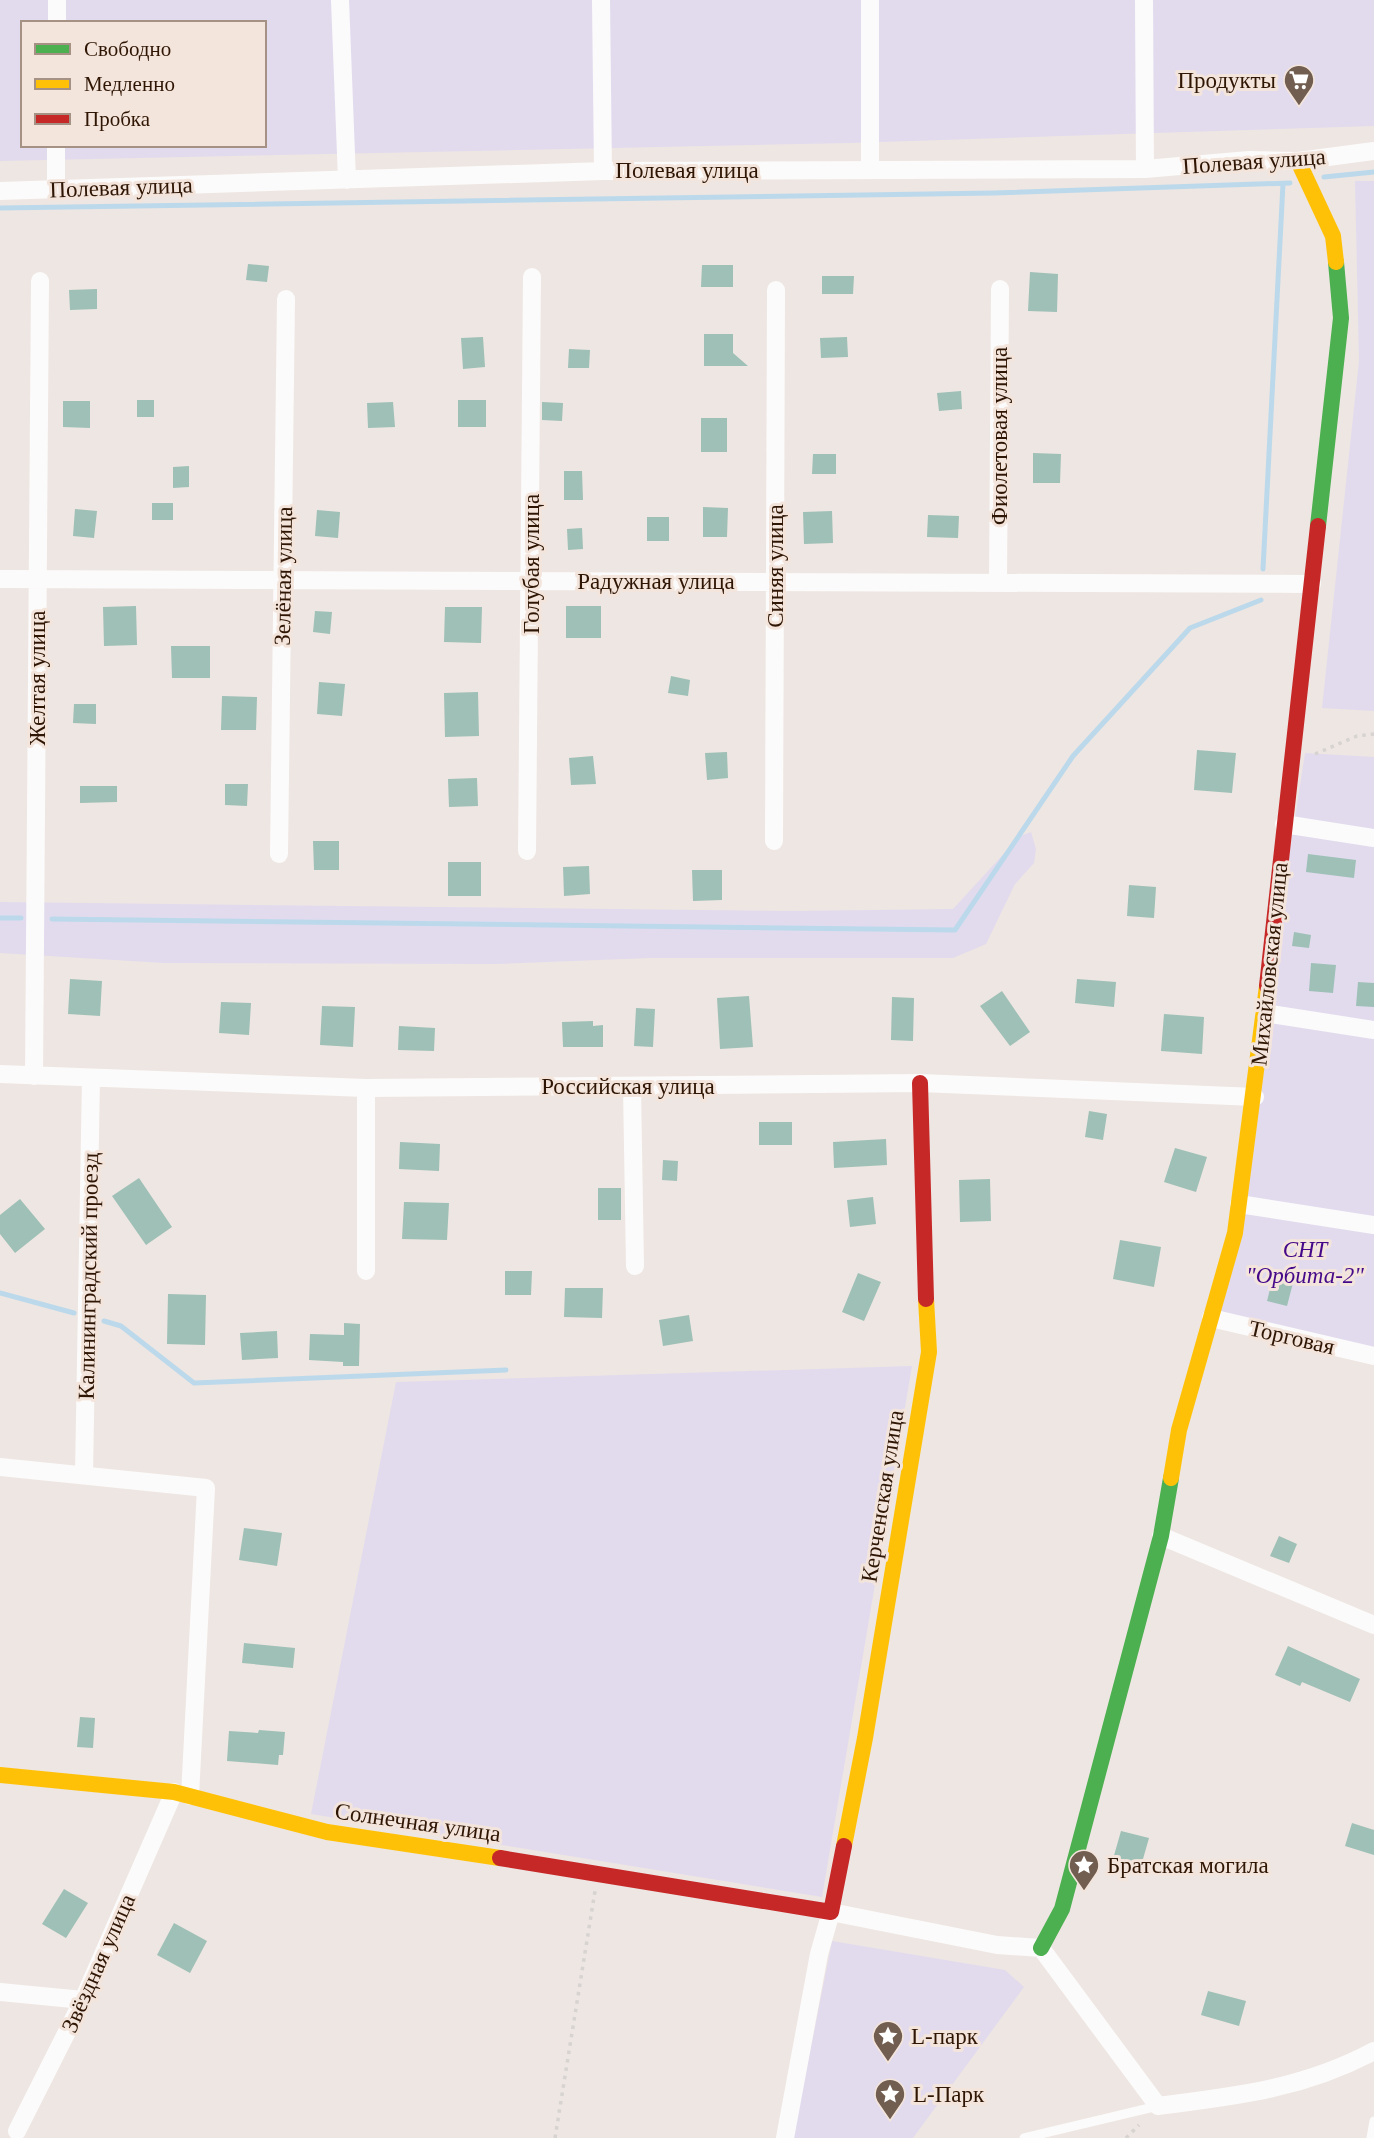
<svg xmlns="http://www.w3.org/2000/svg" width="1374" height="2138" viewBox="0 0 1374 2138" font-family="Georgia,serif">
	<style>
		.green { fill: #e2dbee; fill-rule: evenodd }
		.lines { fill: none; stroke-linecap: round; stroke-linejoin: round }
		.stream { stroke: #bcd9eb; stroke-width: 5 }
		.building { fill: #9ec0b7 }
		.path { stroke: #d6d3d1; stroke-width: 3.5; stroke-dasharray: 3.5 5; stroke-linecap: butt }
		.lane { stroke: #fcfbfb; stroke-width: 9 }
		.street { stroke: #fcfbfb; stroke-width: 18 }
		.fast { stroke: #4caf50; stroke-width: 16 }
		.slow { stroke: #ffc107; stroke-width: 16 }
		.jam { stroke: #c62828; stroke-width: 16 }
		.labels { text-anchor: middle; stroke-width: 6; stroke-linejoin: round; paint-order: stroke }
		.poi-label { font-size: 23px; fill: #2f1503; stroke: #f4e5dc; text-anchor: start }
		.street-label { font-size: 23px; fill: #2f1503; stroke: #f4e5dc }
		.park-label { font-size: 23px; font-style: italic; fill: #440889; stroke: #f4e5dc }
	</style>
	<rect width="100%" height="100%" fill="#eee6e2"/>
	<path class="green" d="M0 0H1374V126L850 143 0 161ZM23 23H264V145H23Z
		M1355 181H1374V711L1322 708 1359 361Z
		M1305 753 1374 757V1349L1219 1313Z
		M1031 832 1036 849 1034 863 1015 884 986 944 953 958H650L498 964 164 963 0 953V902L794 911 953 909 1020 836Z
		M912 1366 822 1897 311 1814 396 1382Z
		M832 1941 1005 1970 1024 1987 913 2138H793Z"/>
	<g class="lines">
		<path class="stream" d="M1324 177 1374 172
			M0 208 994 193 1290 183
			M1263 569 1283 184
			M0 918H21
			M52 919 955 930 1073 756 1190 628 1261 600
			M0 1293 74 1313
			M104 1321 121 1326 194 1383 506 1370"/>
	</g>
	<path class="building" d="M248 264 269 266 267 282 246 280Z
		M702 265H733V287H701Z
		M1030 272 1058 274 1057 312 1028 311Z
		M822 276H854L853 294H822Z
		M97 289V309L70 310 69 290Z
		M704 334H733V353L748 366H704Z
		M483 337 485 367 463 369 461 338Z
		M847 337 848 357 821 358 820 338Z
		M569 349 590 350 589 368H568Z
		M961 391 962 409 939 411 937 393Z
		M137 400H154V417H137Z
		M458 400H486V427H458Z
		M63 401H90V428L63 427Z
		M393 402 395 427 368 428 367 403Z
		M542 402 563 403 562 421 542 420Z
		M701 418H727V452H701Z
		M1033 453 1061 454 1060 483H1033Z
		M813 454H836V474H812Z
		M189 466V487L173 488V467Z
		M564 471H582L583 500H564Z
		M152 503H173V520H152Z
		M703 507 728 508 727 537H703Z
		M75 509 97 511 94 538 73 536Z
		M317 510 340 512 338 538 315 536Z
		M832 511 833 543 804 544 803 512Z
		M928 515 959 516 958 538 927 537Z
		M647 517H669V541H647Z
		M582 528 583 549 568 550 567 529Z
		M136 606 137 645 104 646 103 607Z
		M566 606H601V638H566Z
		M445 607H482L481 643 444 642Z
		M315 611 332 612 330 634 313 632Z
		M171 646H210V678H172Z
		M671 676 690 680 688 696 668 693Z
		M319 682 345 684 342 716 317 714Z
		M478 692 479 736 445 737 444 693Z
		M222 696 257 697 256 730H221Z
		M74 704H96V724L73 723Z
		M1197 750 1236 753 1232 793 1194 790Z
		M727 752 728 778 707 780 705 753Z
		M593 756 596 784 571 785 569 758Z
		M477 778 478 806 449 807 448 779Z
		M225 784H248L247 806 225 805Z
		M80 786H117V802L80 803Z
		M313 841H339V870H314Z
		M1308 854 1356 860 1354 878 1306 872Z
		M448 862H481V896H448Z
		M589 866 590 894 564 896 563 867Z
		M692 870H722V900L693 901Z
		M1129 885 1156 887 1154 918 1127 916Z
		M1294 932 1311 935 1309 948 1292 946Z
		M1311 963 1336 965 1333 993 1309 991Z
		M70 979 102 981 100 1016 68 1014Z
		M1077 979 1116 982 1114 1007 1075 1003Z
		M1358 982 1374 983V1007L1356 1006Z
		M1002 991 1030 1032 1010 1046 980 1006Z
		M749 996 753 1047 720 1049 717 998Z
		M892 997 914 998 913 1041 891 1040Z
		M221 1002 251 1003 249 1035 219 1033Z
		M322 1006 355 1007 353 1047 320 1045Z
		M636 1008 655 1009 653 1047 634 1046Z
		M1164 1014 1204 1017 1202 1054 1161 1051Z
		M593 1021V1026L603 1025V1047H563L562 1022Z
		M399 1026 435 1028 434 1051 398 1050Z
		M1089 1111 1107 1114 1103 1140 1085 1137Z
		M759 1122H792V1145H759Z
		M886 1139 887 1165 834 1168 833 1142Z
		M400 1142 440 1144 439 1171 399 1169Z
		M1175 1148 1207 1157 1196 1192 1164 1182Z
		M663 1160 678 1161 677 1181 662 1180Z
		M139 1178 172 1227 146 1245 112 1196Z
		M990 1179 991 1221 960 1222 959 1180Z
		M598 1188H621V1220H598Z
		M873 1197 876 1224 850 1227 847 1200Z
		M20 1199 45 1229 15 1253 0 1234V1215Z
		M404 1202 449 1203 447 1240 402 1239Z
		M1120 1240 1161 1247 1154 1287 1113 1279Z
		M505 1271H532L531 1295H505Z
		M858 1273 881 1282 864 1321 842 1312Z
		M1274 1273 1294 1279 1287 1306 1267 1301Z
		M565 1288H603L602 1318 564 1317Z
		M168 1294 206 1295 205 1345 167 1344Z
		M689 1315 693 1341 663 1346 659 1320Z
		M344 1323 360 1324 359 1366H343V1362L309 1360 310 1334 344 1335Z
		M277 1331 278 1358 242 1360 240 1333Z
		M244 1528 282 1533 277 1566 239 1560Z
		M1279 1536 1297 1544 1289 1563 1270 1556Z
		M244 1643 295 1648 293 1668 242 1663Z
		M1288 1646 1360 1679 1350 1702 1302 1682 1300 1686 1275 1675Z
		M80 1717 95 1718 93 1748 77 1747Z
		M259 1730 285 1732 283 1755H279L278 1765 227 1761 229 1731 258 1733Z
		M1352 1823 1374 1830V1855L1345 1846Z
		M1121 1831 1149 1838 1139 1873 1111 1866Z
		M64 1889 88 1903 66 1938 42 1924Z
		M174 1923 207 1941 190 1973 157 1955Z
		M1208 1991 1246 2001 1239 2026 1201 2015Z"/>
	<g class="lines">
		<path class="path" d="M1315 754 1357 736 1374 734
			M555 2138 595 1891
			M1126 2138 1139 2125"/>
		<path class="lane" d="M1024 2138 1158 2106
			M1371 2138 1374 2121"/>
		<path class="street" d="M340 0 347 180
			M601 0 603 171
			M1144 0 1145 169
			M57 23V0
			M870 170V0
			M56 189V145
			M0 191 603 171 1145 169 1249 160 1298 161 1374 151
			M0 579 1312 584
			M998 583 1000 289
			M1284 824 1374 838
			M774 841 776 290
			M527 851 532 277
			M279 854 286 299
			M1264 1013 1374 1030
			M0 1074 366 1088 920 1083 1255 1097
			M34 1076 40 281
			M632 1087 635 1266
			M1239 1204 1374 1225
			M366 1271V1088
			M1211 1318 1374 1356
			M0 1467 206 1488 190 1796
			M84 1474 91 1078
			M1161 1536 1374 1625
			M0 1992 83 2000
			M17 2131 83 2000 174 1792
			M785 2138 819 1954 831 1912 997 1945 1041 1948 1158 2106C1236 2096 1303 2089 1374 2051"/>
		<path class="fast" d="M1318 526 1341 318 1336 262
			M1041 1948 1062 1909 1161 1536 1171 1478"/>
		<path class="slow" d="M1298 161 1333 236 1336 262
			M1171 1478 1179 1430 1235 1233 1267 986
			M0 1775 174 1792 327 1832 500 1858
			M844 1846 865 1738 929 1352 926 1299"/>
		<path class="jam" d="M1267 986 1318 526
			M920 1083 926 1299
			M500 1858 831 1912 844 1846"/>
	</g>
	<defs>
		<g id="supermarket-pin" transform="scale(1.575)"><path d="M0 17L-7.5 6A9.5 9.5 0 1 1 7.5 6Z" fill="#725e51" stroke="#f4e5dc"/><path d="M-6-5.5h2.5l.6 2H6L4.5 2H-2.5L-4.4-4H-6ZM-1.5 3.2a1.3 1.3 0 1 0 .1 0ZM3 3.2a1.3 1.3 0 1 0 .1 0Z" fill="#fff"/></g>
		<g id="sight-pin" transform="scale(1.575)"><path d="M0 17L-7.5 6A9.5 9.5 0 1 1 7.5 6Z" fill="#725e51" stroke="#f4e5dc"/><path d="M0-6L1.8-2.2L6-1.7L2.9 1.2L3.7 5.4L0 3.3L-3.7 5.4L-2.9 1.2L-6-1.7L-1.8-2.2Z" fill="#fff"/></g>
	</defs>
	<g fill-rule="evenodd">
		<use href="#supermarket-pin" x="1299" y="80"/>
		<use href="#sight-pin" x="1084" y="1865"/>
		<use href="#sight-pin" x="888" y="2036"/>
		<use href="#sight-pin" x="890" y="2094"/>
	</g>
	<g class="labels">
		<g class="poi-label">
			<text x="1276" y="88" text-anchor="end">Продукты</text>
			<text x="1107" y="1873">Братская могила</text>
			<text x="911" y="2044">L-парк</text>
			<text x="913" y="2102">L-Парк</text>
		</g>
		<g class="street-label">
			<text transform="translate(1254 161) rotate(-4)" y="8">Полевая улица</text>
			<text x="687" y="178">Полевая улица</text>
			<text transform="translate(121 187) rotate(-2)" y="8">Полевая улица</text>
			<text transform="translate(999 436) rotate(-90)" y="8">Фиолетовая улица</text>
			<text transform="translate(531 564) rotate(-90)" y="8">Голубая улица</text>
			<text transform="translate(775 566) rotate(-90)" y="8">Синяя улица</text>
			<text transform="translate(283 576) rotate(-89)" y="8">Зелёная улица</text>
			<text x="656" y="589">Радужная улица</text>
			<text transform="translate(37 678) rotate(-90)" y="8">Желтая улица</text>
			<text transform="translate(1269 964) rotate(-84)" y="8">Михайловская улица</text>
			<text x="628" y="1094">Российская улица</text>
			<text transform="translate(88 1276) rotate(-89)" y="8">Калининградский проезд</text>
			<text transform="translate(1292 1337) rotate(13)" y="8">Торговая</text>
			<text transform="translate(882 1496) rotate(-81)" y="8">Керченская улица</text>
			<text transform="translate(418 1822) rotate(8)" y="8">Солнечная улица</text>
			<text transform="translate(98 1963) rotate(-66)" y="8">Звёздная улица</text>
		</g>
		<g class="park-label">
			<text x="1305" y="1257">СНТ<tspan x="1305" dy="26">"Орбита-2"</tspan></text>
		</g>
	</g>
	<rect x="21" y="21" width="245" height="126" fill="#f4e5dc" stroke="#a59285" stroke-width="2"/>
	<rect x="35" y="44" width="35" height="10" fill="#4caf50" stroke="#a59285" stroke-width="2"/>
	<text x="84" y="56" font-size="21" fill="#2f1503">Свободно</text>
	<rect x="35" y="79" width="35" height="10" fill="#ffc107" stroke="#a59285" stroke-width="2"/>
	<text x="84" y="91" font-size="21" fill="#2f1503">Медленно</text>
	<rect x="35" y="114" width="35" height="10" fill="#c62828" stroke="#a59285" stroke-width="2"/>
	<text x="84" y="126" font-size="21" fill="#2f1503">Пробка</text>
</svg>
